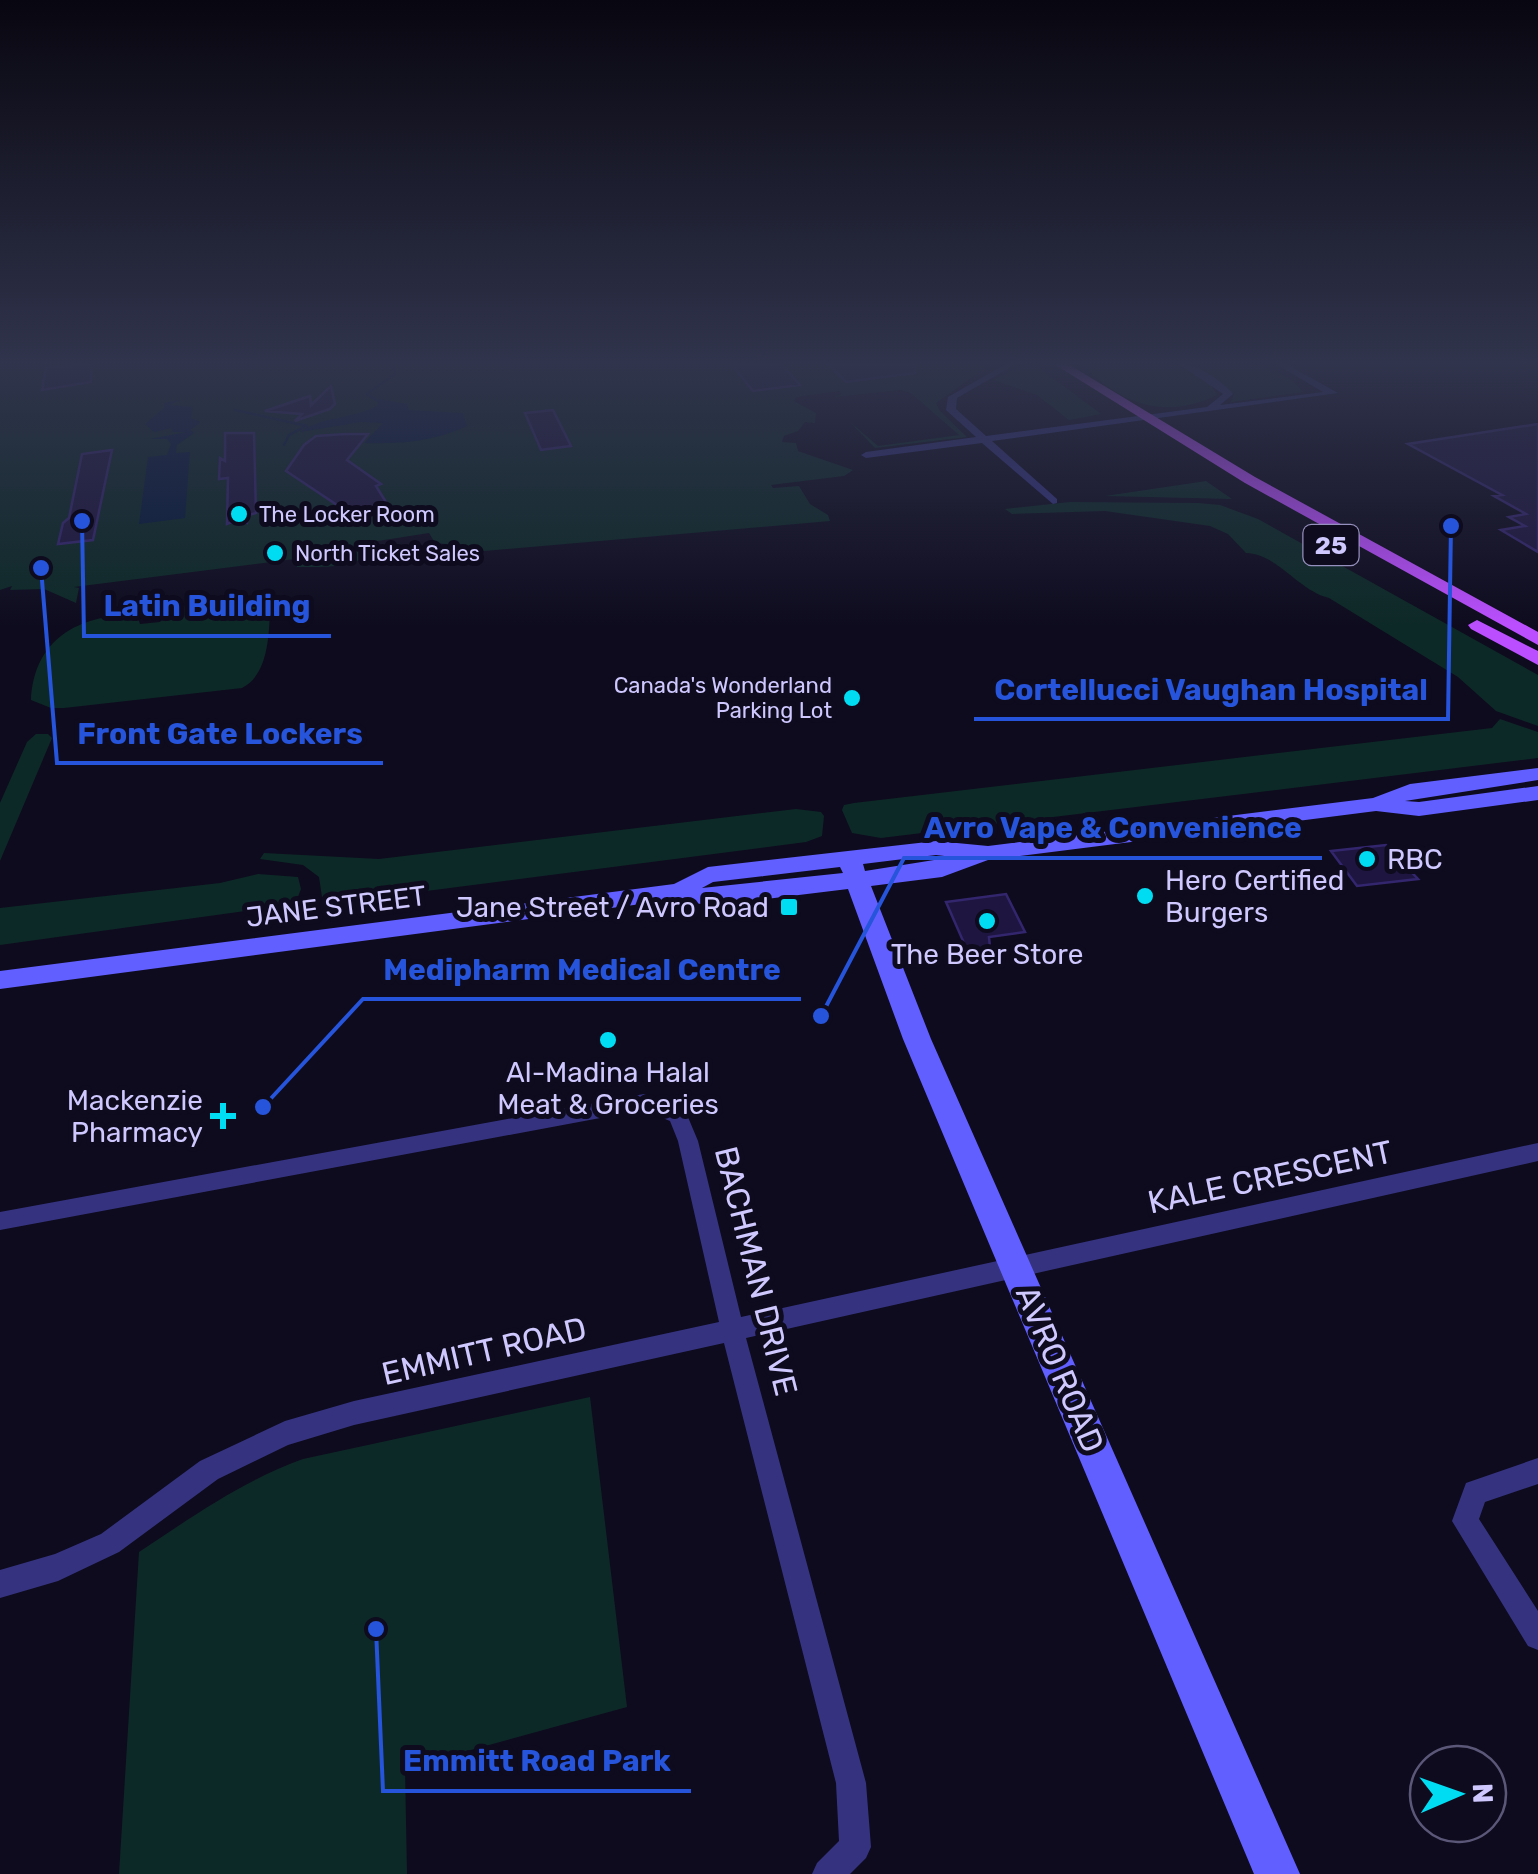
<svg xmlns="http://www.w3.org/2000/svg" width="1538" height="1874" viewBox="0 0 1538 1874" font-family="Rubik,sans-serif">
	<style>
		.green { fill: #0d2927 }
		.water { fill: #061a3c }
		.lines { fill: none; stroke-linecap: round; stroke-linejoin: round }
		.stream { stroke: #061a3c; stroke-width: 2.5 }
		.building { fill: #1e1640; stroke: #34266e; stroke-width: 2.5 }
		.street { fill: #353380; fill-rule: evenodd }
		.secondary { fill: #615fff; fill-rule: evenodd }
		.primary { fill: #bb4fff; fill-rule: evenodd }
		.poi-dot { fill: #00ddf3; stroke: #0e0b1e; stroke-width: 4 }
		.labels { text-anchor: middle; stroke-width: 10; stroke-linejoin: round; paint-order: stroke }
		.far-poi-label { font-size: 22px; fill: #cec8ff; stroke: #0e0b1e; text-anchor: start }
		.shield { fill: #0e0b1e; stroke: #948fbc; stroke-width: 2.5 }
		.shield-label { font-size: 25px; font-weight: bold; fill: #cec8ff }
		.poi-label { font-size: 28px; fill: #cec8ff; stroke: #0e0b1e; text-anchor: start }
		.street-label { font-size: 28px; fill: #cec8ff; stroke: #0e0b1e }
		.near-street-label { font-size: 32px; fill: #cec8ff; stroke: #0e0b1e }
		.leader { fill: none; stroke: #2654da; stroke-width: 4 }
		.callout-dot { fill: #2654da; stroke: #0e0b1e; stroke-width: 4 }
		.callout-label { font-size: 30px; text-anchor: middle; font-weight: bold; fill: #2654da; stroke: #0e0b1e; stroke-width: 10; stroke-linejoin: round; paint-order: stroke }
	</style>
	<rect width="100%" height="100%" fill="#0e0b1e"/>
	<path class="green" d="M0 364H978L985 368 936 403 940 411 967 437 875 448 849 421 878 446 959 435 911 393 900 390 834 397 842 394 839 391 796 397 794 401 816 413 815 423 805 422 798 431 784 436 782 442 796 443 798 451 853 470 844 476 771 485 773 488 799 486 810 504 828 515 830 521 461 553 468 546 435 543 429 533 378 541 365 549 371 552C354 569 320 567 297 567L295 559 74 587 79 588 76 603 44 589 10 590 12 586 0 590Z
		M1026 364H1034L1101 414 1069 420 1037 395 993 380Z
		M1081 364C1118 364 1200 353 1217 395 1164 421 1120 403 1081 364Z
		M1193 364C1235 364 1277 359 1303 392L1231 402 1234 394Z
		M1206 481 1232 499 1105 496Z
		M1070 502 1199 503 1220 505 1258 519 1538 675V726L1496 711 1458 677 1329 598C1299 591 1276 553 1246 553L1228 534 1210 526 1105 511 1012 514 1005 509Z
		M248 596 260 598 270 607C269 634 269 674 242 688L64 708H51L31 700C34 638 80 614 137 615L140 624 160 622 166 614 180 607Z
		M1500 719 1538 732V758L881 838 852 833 842 810 844 805 854 803 1492 728Z
		M36 734H48L52 738 0 861V803L27 742Z
		M796 809 821 812 824 816 822 836 806 842 333 903 322 897 319 877 303 865 260 859 264 853 379 859Z
		M258 874 298 877 301 889 295 904 0 945V908L220 883Z
		M590 1397 627 1707 405 1768 407 1874H119L139 1552C192 1517 242 1481 303 1459Z"/>
	<path class="water" d="M379 399 407 404 409 410 463 413 467 426C432 442 401 444 364 443L383 423 361 422 300 432C319 417 352 419 377 406Z
		M180 400 169 405 193 407 191 418 201 422 190 430 194 433 177 445 176 453 190 452 185 518 139 524 148 457 167 455 171 444 167 439H150L187 432H173L171 428 154 432 145 424 164 408V403Z"/>
	<g class="lines">
		<path class="stream" d="M378 401 367 394 395 374V369L387 364
			M235 410 307 426
			M284 445 289 435 304 427"/>
	</g>
	<path class="building" d="M92 364 91 382 42 390 46 368Z
		M731 364H781L800 385 753 391Z
		M828 364H914L915 373 846 382Z
		M331 386 335 404 330 409 295 421 302 414 265 411 310 396 311 405Z
		M553 410 571 446 541 450 525 413Z
		M1538 424V552L1501 530 1525 526 1509 517 1526 514 1494 496 1502 495 1408 444Z
		M225 433H254L256 513 249 515 247 523 237 520 227 524 228 478 219 479 220 458 225 461Z
		M346 434H368L347 460 381 484 376 486 386 502 349 513 286 471 304 445 316 436Z
		M112 450 93 540 58 544 63 523 69 518 82 454Z
		M1386 845 1418 879 1357 886 1331 851Z
		M1006 894 1025 932 989 937 990 947 967 950 946 902Z"/>
	<g class="lines">
		<path class="street" d="M1006 364H1016L957 398 956 409 986 436 1207 407 1223 394 1179 364C1197 364 1221 380 1233 394L1220 405 1323 392 1276 364H1286L1338 393 992 441 1057 499V503L1053 504 982 443 866 458 861 455 866 452 976 437 946 410 948 397Z
			M644 1094 685 1110 698 1141 741 1317 1538 1143V1161L746 1338 866 1783 871 1847 866 1858 850 1874H812L817 1863 839 1841 836 1783 724 1343 354 1425 288 1445 218 1479 119 1552 58 1581 0 1598V1570L55 1554 101 1534 200 1461 285 1421 354 1401 719 1322 678 1141 670 1121 643 1110 0 1230V1212Z
			M1538 1458V1484L1485 1502 1479 1519 1538 1611V1650L1528 1646 1452 1521 1466 1483Z"/>
		<path class="secondary" d="M1538 768V780L1405 801 1419 802 1538 786V800L1419 816 1376 811 988 860 942 877 871 886 931 1039 1300 1874H1254L903 1039 848 889 709 906 679 899 0 989V971L674 884 708 867 936 841 988 846 1373 798 1410 784ZM936 855 953 857 865 871 863 864ZM840 867 843 873 702 888 713 882Z"/>
		<path class="primary" d="M1054 364H1068L1255 477 1538 632V645L1245 483Z
			M1477 620 1538 651V665L1471 629 1468 625Z"/>
	</g>
	<linearGradient id="sky" x2="0" y2="1"><stop stop-color="#080610"/><stop offset="0.58" stop-color="#30344c"/><stop offset="1" stop-color="#30344c" stop-opacity="0"/></linearGradient>
	<rect width="1538" height="626" fill="url(#sky)"/>
	<g class="poi-dot">
		<circle cx="239" cy="514" r="10"/>
		<circle cx="275" cy="553" r="10"/>
		<circle cx="852" cy="698" r="10"/>
		<circle cx="1367" cy="859" r="10"/>
		<circle cx="1145" cy="896" r="10"/>
		<rect x="779" y="897" width="20" height="20" rx="5"/>
		<circle cx="987" cy="921" r="10"/>
		<circle cx="608" cy="1040" r="10"/>
		<path d="M218 1101h10v10h10v10h-10v10h-10v-10h-10v-10h10z"/>
	</g>
	<g class="labels">
		<g class="far-poi-label">
			<text x="259" y="522">The Locker Room</text>
			<text x="295" y="561">North Ticket Sales</text>
			<text x="832" y="693" text-anchor="end">Canada's Wonderland<tspan x="832" dy="25">Parking Lot</tspan></text>
		</g>
		<rect class="shield" x="1303.5" y="525" width="55" height="40" rx="8"/>
		<g class="shield-label">
			<text x="1331" y="554">25</text>
		</g>
		<g class="poi-label">
			<text x="1387" y="869">RBC</text>
			<text x="1165" y="890">Hero Certified<tspan x="1165" dy="32">Burgers</tspan></text>
			<text x="769" y="917" text-anchor="end">Jane Street / Avro Road</text>
			<text x="987" y="964" text-anchor="middle">The Beer Store</text>
			<text x="608" y="1082" text-anchor="middle">Al-Madina Halal<tspan x="608" dy="32">Meat &amp; Groceries</tspan></text>
			<text x="203" y="1110" text-anchor="end">Mackenzie<tspan x="203" dy="32">Pharmacy</tspan></text>
		</g>
		<g class="street-label">
			<text transform="translate(336 906) rotate(-7)" y="10">JANE STREET</text>
		</g>
		<g class="near-street-label">
			<text transform="translate(1270 1177) rotate(-12)" y="11">KALE CRESCENT</text>
			<text transform="translate(756 1271) rotate(76)" y="11">BACHMAN DRIVE</text>
			<text transform="translate(484 1351) rotate(-13)" y="11">EMMITT ROAD</text>
			<text transform="translate(1060 1369) rotate(67)" y="11">AVRO ROAD</text>
		</g>
	</g>
	<path class="leader" d="M82 521L84 636H331M1451 526L1448 719H974M41 568L57 763H383M821 1016L904 858H1322M263 1107L363 999H801M376 1629L383 1791H691"/>
	<g class="callout-dot">
		<circle cx="82" cy="521" r="10"/>
		<circle cx="1451" cy="526" r="10"/>
		<circle cx="41" cy="568" r="10"/>
		<circle cx="821" cy="1016" r="10"/>
		<circle cx="263" cy="1107" r="10"/>
		<circle cx="376" cy="1629" r="10"/>
	</g>
	<g class="callout-label">
		<text x="207" y="616">Latin Building</text>
		<text x="1211" y="700">Cortellucci Vaughan Hospital</text>
		<text x="220" y="744">Front Gate Lockers</text>
		<text x="1113" y="838">Avro Vape &amp; Convenience</text>
		<text x="582" y="980">Medipharm Medical Centre</text>
		<text x="537" y="1771">Emmitt Road Park</text>
	</g>
	<g transform="translate(1458 1794) rotate(88)"><circle r="48" fill="#0e0b1e" stroke="#5b5778" stroke-width="2.5"/>
	<path d="M0-8L18 38L0 25L-18 38Z" fill="#00ddf3"/>
	<text y="-15" font-size="28" font-weight="bold" text-anchor="middle" fill="#cec8ff">N</text>
	</g>
</svg>
